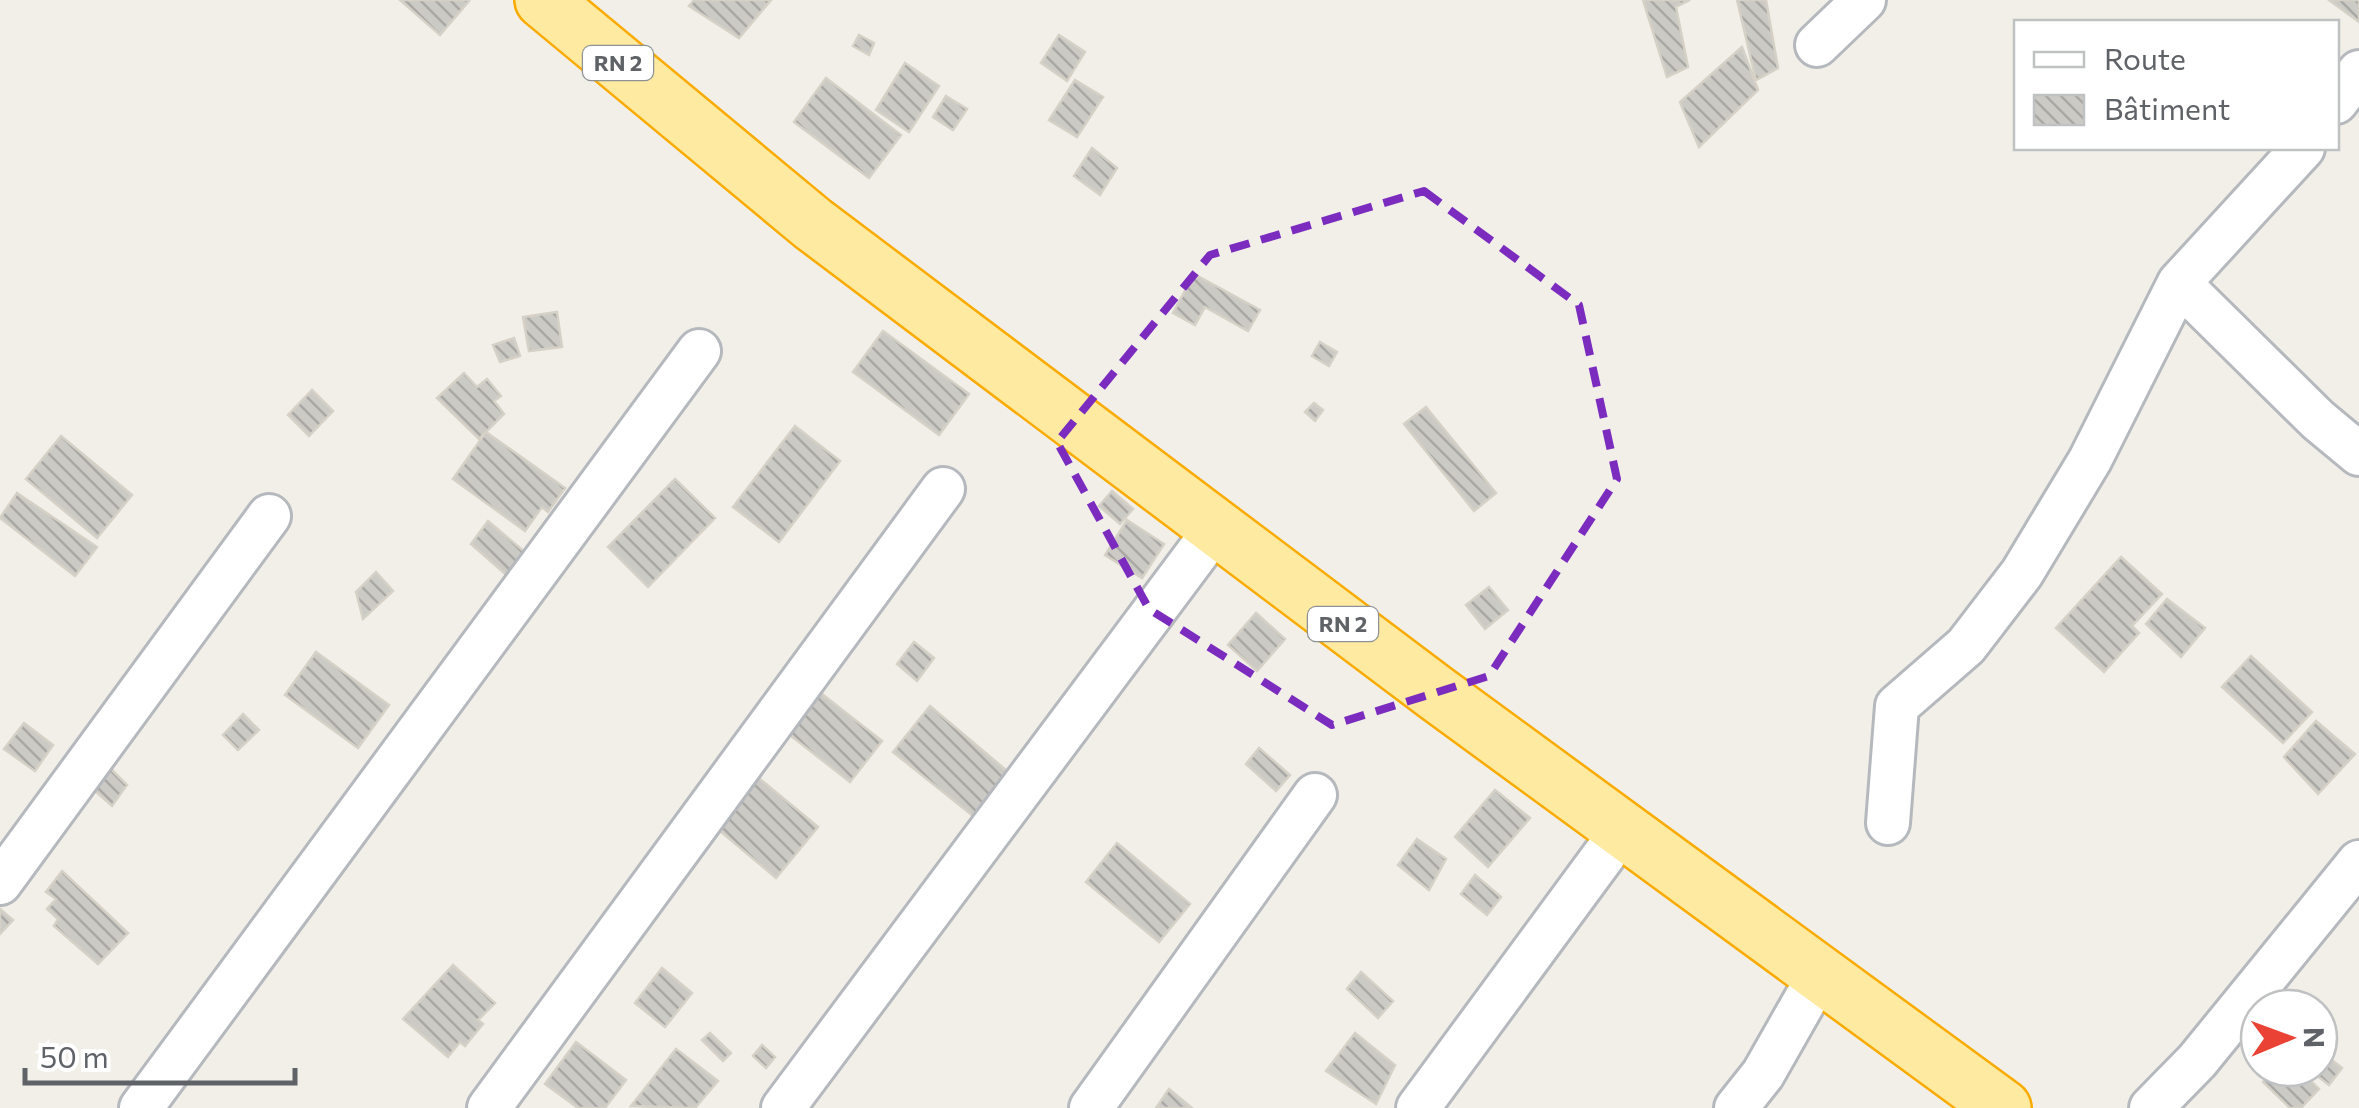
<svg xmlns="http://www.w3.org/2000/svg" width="2359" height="1108" viewBox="0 0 2359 1108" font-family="Commissioner,sans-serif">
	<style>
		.building { fill: url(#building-back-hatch); stroke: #d6d1c6; stroke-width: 2.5 }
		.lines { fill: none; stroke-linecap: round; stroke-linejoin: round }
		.minor-casing { stroke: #b5b8bc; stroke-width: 48 }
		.trunk-casing { stroke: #f9ab00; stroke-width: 60 }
		.minor { stroke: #fff; stroke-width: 42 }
		.trunk { stroke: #feeaa1; stroke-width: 55 }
		.marked { fill: none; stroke: #7b2cbf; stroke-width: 8; stroke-dasharray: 20 12; stroke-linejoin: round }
		.labels { text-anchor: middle; stroke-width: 8; stroke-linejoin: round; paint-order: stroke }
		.shield { fill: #fff; stroke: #8f9295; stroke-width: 2.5 }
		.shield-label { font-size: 22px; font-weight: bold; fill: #5f6368 }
	</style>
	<defs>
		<pattern id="building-back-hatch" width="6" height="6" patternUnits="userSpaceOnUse" patternTransform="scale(2.5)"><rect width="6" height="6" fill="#cccac5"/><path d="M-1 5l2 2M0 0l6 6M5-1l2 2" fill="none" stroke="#a9a8a4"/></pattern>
	</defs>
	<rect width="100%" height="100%" fill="#f1efe8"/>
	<path class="building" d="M400 0H468L469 1 440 35Z
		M694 0H771L739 38 689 6Z
		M1643 0H1690L1676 7 1688 67 1667 77Z
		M1737 0H1766L1778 68 1756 80Z
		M2329 0H2359V22Z
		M859 35 874 43 869 55 853 46Z
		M1059 35 1085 52 1067 81 1041 63Z
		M1742 47 1758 90 1699 147 1680 102Z
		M905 63 939 86 909 132 876 110Z
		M826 78 901 135 869 178 794 122Z
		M1075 80 1103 97 1077 137 1049 120Z
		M946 96 967 109 953 130 933 117Z
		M1092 148 1117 168 1100 195 1074 176Z
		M1194 274 1260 310 1248 331 1205 307 1195 325 1173 313Z
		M557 312 562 347 529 351 523 317Z
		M883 331 969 394 939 435 853 372Z
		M514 338 520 356 500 362 493 345Z
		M1320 342 1337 352 1329 366 1312 356Z
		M464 373 477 387 487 379 501 396 494 401 504 414 479 439 437 398Z
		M312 390 333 411 309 436 288 415Z
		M1314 403 1323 410 1315 421 1305 412Z
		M1426 407 1496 493 1474 511 1404 424Z
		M795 426 840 461 779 542 733 507Z
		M486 432 565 488 548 512 542 507 525 531 453 479Z
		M61 436 132 495 97 538 26 479Z
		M675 479 715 518 648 587 608 547Z
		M1112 491 1133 509 1120 524 1099 506Z
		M17 493 97 547 75 576 0 518Z
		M1127 520 1164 544 1142 578 1105 555Z
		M488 521 526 553 510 578 471 544Z
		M2121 557 2162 594 2132 626 2139 633 2104 672 2056 628Z
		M376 572 393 591 363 619 356 592Z
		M1489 587 1508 610 1485 629 1466 605Z
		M2167 599 2205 628 2181 657 2146 624Z
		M1256 613 1285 639 1257 671 1228 645Z
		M914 642 934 658 917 681 897 664Z
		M316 652 389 705 358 748 285 695Z
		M2251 656 2312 712 2283 743 2222 687Z
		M813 687 882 741 850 782 781 728Z
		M930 706 1007 771 973 816 893 752Z
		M243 714 259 730 238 750 223 735Z
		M2316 721 2355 754 2318 794 2284 757Z
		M24 723 53 745 35 771 4 749Z
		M1259 748 1290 775 1276 791 1246 764Z
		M110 768 127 785 112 806 93 789Z
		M754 774 818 827 776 878 713 825Z
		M1495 790 1530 818 1488 867 1455 837Z
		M1417 839 1446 859 1429 890 1398 865Z
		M1117 843 1190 904 1159 942 1086 882Z
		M62 871 128 933 98 964 54 926 58 919 47 909 56 899 46 892Z
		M1475 875 1501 897 1487 915 1461 894Z
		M0 909 13 920 0 934Z
		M453 965 495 1003 478 1020 483 1024 465 1046 460 1042 448 1057 403 1019Z
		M662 968 692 993 665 1027 635 1003Z
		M1361 972 1393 1001 1378 1018 1347 989Z
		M710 1033 731 1053 723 1061 702 1040Z
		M1355 1033 1395 1065 1376 1104 1326 1071Z
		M576 1042 626 1080 605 1108H578L545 1084Z
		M762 1045 775 1057 766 1068 753 1056Z
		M676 1049 718 1081 695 1108 631 1106Z
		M2319 1050 2342 1068 2329 1085 2307 1068H2319Z
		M2276 1068H2298L2319 1089 2301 1108H2290L2263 1082Z
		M1169 1089 1192 1108H1156Z"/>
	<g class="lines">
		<g class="minor-casing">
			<path id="minor" d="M1817 45 1864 0
				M2336 102 2359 72
				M2179 283 2318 420 2359 454
				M1888 823 1897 706 1966 646 2022 573 2090 460 2179 283 2303 148
				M0 883 269 516
				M141 1108 699 351
				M489 1108 943 489
				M783 1108 1216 528
				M1091 1108 1315 795
				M1418 1108 1624 828
				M1736 1108 1763 1074 1821 972
				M2151 1108 2197 1061 2359 862"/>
		</g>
		<g class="trunk-casing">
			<path id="trunk" d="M543 0 813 224 1436 693 2003 1108"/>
		</g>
		<use href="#minor" class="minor"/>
		<use href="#trunk" class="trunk"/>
	</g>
	<path class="marked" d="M1424 191 1579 305 1617 479 1489 676 1332 725 1149 609 1057 442 1210 255Z"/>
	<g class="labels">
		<g class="shield">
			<rect x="583" y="46" width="70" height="34" rx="8"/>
			<rect x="1308" y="607" width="70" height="34" rx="8"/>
		</g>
		<g class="shield-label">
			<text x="618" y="71">RN 2</text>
			<text x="1343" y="632">RN 2</text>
		</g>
	</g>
	<rect x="2014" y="20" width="325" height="130" fill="#ffffff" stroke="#bfc1c3" stroke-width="2.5"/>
	<rect x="2034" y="52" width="50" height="15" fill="#ffffff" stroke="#bfc1c3" stroke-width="2.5"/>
	<text x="2104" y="70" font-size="30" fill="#5f6368">Route</text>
	<rect x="2034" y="95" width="50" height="30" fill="url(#building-back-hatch)" stroke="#bfc1c3" stroke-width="2.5"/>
	<text x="2104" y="120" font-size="30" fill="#5f6368">Bâtiment</text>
	<g transform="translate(2289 1038) rotate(89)"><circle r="48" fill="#ffffff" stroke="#bfc1c3" stroke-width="2.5"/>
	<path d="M0-8L18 38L0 25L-18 38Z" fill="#ea4335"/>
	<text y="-15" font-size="28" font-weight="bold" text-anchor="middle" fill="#5f6368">N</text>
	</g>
	<path d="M25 1068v15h270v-15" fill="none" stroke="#5f6368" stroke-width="5"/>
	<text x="40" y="1068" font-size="30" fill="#5f6368" stroke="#ffffff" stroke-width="8" paint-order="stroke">50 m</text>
</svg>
